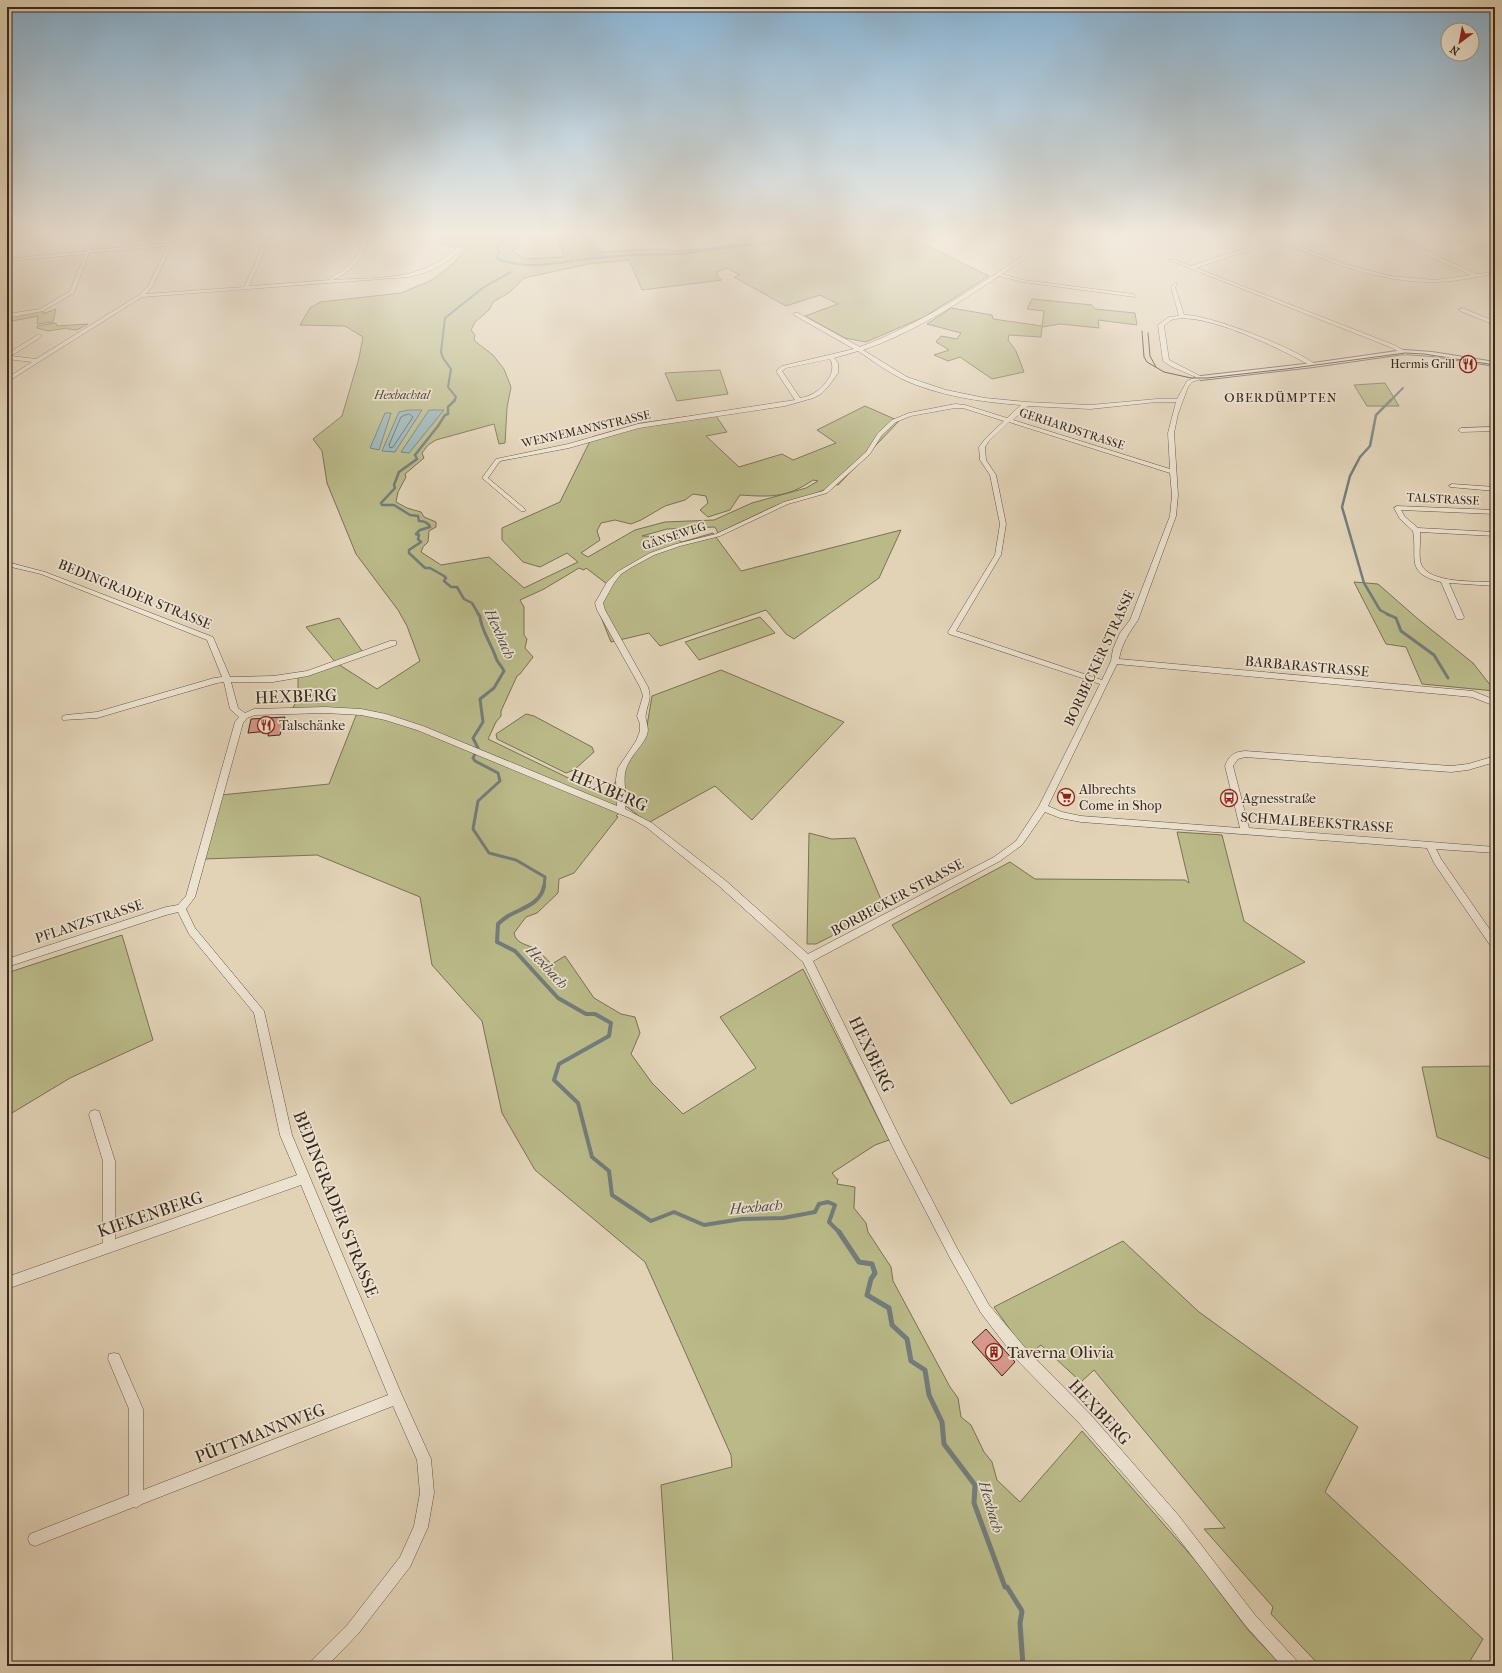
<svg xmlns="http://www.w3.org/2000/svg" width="1502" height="1673" viewBox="0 0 1502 1673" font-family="'IM FELL French Canon',serif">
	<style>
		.green { fill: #baba89; stroke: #797254; fill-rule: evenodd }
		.water { fill: #99b5b9; stroke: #727d7b }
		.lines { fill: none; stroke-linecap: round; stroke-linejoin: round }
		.shore { stroke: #686f6c; stroke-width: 1 }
		.stream-far4 { stroke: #727d7b; stroke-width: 2 }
		.stream-far3 { stroke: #727d7b; stroke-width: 2.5 }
		.stream-far2 { stroke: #727d7b; stroke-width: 3 }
		.stream-far1 { stroke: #727d7b; stroke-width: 4 }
		.stream { stroke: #727d7b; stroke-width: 5 }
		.building { fill: #d7978a; stroke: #38291f }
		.minor-casing { stroke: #625445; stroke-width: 1 }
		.tertiary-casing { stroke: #625445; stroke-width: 2 }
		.minor { fill: #ece2d0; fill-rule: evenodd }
		.tertiary { fill: #ece2d0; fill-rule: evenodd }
		.tram { stroke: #38291f; stroke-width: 1 }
		.labels { text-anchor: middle; stroke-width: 3.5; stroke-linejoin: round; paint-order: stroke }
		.far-poi-label { font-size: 12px; fill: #38291f; stroke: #ece2d0; text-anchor: end }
		.far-park-label { font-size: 12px; font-style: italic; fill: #524634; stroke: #ece2d0 }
		.far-street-label { font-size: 12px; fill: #38291f; stroke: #ece2d0 }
		.far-neighbourhood-label { font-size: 13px; letter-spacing: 1px; fill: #38291f; stroke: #ece2d0 }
		.street-label { font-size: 14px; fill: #38291f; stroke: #ece2d0 }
		.poi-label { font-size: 14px; fill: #38291f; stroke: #ece2d0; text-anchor: start }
		.water-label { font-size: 15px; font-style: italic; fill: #504c46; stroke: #ece2d0 }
		.near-street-label { font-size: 17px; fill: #38291f; stroke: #ece2d0 }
		.near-poi-label { font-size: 17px; fill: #38291f; stroke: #ece2d0; text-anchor: start }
	</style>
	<rect width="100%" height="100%" fill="#e2d3b7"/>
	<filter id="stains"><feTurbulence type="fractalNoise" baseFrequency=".005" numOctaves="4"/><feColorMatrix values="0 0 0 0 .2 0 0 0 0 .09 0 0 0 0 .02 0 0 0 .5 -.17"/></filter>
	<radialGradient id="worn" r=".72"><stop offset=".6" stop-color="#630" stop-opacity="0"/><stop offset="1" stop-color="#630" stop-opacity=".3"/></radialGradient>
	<path class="green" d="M446 233H525L516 241 520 248 512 251 525 259 564 257 562 249 553 233H583L601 252 654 249 674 251 711 248 745 243 732 233H774L780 237 792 233H901L989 276 924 317 866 342 845 338 805 316 838 304 820 295 786 306 734 277 740 275 727 268 717 272V276L722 280 642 290 629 260 588 264 524 278 510 292 493 302 489 310 475 322 471 330 475 335 474 339 476 342 493 355 500 364 504 369 511 387 507 408 505 443 499 444 494 424 436 440 428 445 422 453 424 458 405 474 406 477 398 492 396 502 407 508 421 512 424 517 436 522V527L429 531 428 542 423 547 421 552 441 565 489 557 524 588 578 562 567 553 540 567 523 562 502 540V528L560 502 592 437 641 423 714 413 727 432 706 436 739 467 782 454 793 460 836 443 817 430 865 406 899 421 838 485 833 484 829 488 809 496 775 506 718 533 715 527 667 529 642 536 672 537 682 542 713 533 741 571 901 530 879 578 794 639 786 634 766 610 660 646 649 633 611 642 599 612 607 584 586 568 584 570 579 568 544 589 520 600 524 607V635L527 639 525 648 533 657 520 674 517 676 501 711V716L496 722 488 739 587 787 607 794 617 780 623 802V770L645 738 652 696 721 670 844 722 752 820 715 786 648 823 623 804 621 811 616 816 618 817 574 873 559 879 558 893 537 913 526 917 514 933C516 945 529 944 537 950 543 954 546 960 552 964L565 956 594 998 621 1014 635 1017 640 1033 631 1054 652 1083 683 1114 756 1068 720 1017 803 969 889 1140 875 1145 832 1173 837 1179H838L837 1184 855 1187 854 1208 866 1223 868 1232 891 1267 893 1281 950 1387 958 1398 961 1417 971 1425 984 1452 992 1462 997 1480 1020 1502 1082 1431 1195 1560 1249 1631 1282 1666H670L673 1663 661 1485 732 1467 731 1455 645 1262 535 1170 502 1113 482 1021 432 965 420 897 317 855 204 859 221 795 329 784 357 713 385 717 419 729 462 745C431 730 394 716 360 712 338 709 315 709 292 709L298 699V677L338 664 377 689 420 661 407 626 398 610 356 554 327 483 322 451 313 439 342 416 359 358 363 337 345 326 300 325 310 308 320 302 401 293 432 280 456 261 466 248H456L438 243ZM813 480 818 481 806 488 752 503 714 520 665 522 635 530 588 557 581 553 600 540 597 531 601 523 615 520 631 524 641 520 665 506 685 500 693 494 706 496 708 503 700 510 708 517 730 510 740 495C770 497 787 498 813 480Z
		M1458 233H1487L1463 242 1447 237Z
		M1032 299 1092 305 1095 309 1135 313 1137 325 1098 320 1099 328 1060 324 1042 327 1041 337 1009 335 1008 340 1016 351 1024 372 992 379 960 357 948 361 934 355 949 350 936 342 941 336 957 339 961 333 927 324 951 308 992 315 993 319 1042 326 1044 311 1027 309Z
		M56 309 53 322 37 324 38 316 7 322V317L38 311 44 312 43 314Z
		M56 323 57 326 88 324 77 330 69 329 67 328 48 331 37 328V326Z
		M720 370 728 394 677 401 665 373Z
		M1385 383 1399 406H1367L1354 385Z
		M1354 582 1378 584 1418 619 1473 663 1495 691 1422 684 1406 647 1386 644Z
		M760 617 775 633 699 660 685 642Z
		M339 618 364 654 336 663 306 627Z
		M526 714 534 716 592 747 594 752 574 770 566 773 497 739 496 734Z
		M1177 832 1222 835 1244 921 1305 962 1011 1104 892 925 1010 862 1035 879 1185 880 1189 883Z
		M809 833 832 839 855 838 885 909 816 944H807Z
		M122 935 153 1040 70 1078 7 1116V973Z
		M1495 1066V1161L1437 1137 1422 1067Z
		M1123 1241 1199 1312 1358 1427 1325 1492 1483 1639 1467 1666H1320L1271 1614 1273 1607 1204 1529 1225 1528 1094 1370 1081 1382 1041 1345 1028 1355 994 1307Z"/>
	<path class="water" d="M409 410H422L395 452 382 451 399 412Z
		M429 410H444L409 453 401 452Z
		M385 413H391L379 450 370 448Z"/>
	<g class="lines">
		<path class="shore" d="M409 414 413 417 393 447 390 448 389 445 401 417Z"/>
		<path class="stream-far4" d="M506 233 497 236 502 240V244L496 248 499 252 497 258C522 270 547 264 573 261
			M762 244 778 241 798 233
			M577 260 629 255 678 254 755 244
			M454 401 456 397 448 387 451 369 443 358 441 352 445 318 484 287 511 272
			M1390 401 1403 388"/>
		<path class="stream-far3" d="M455 400 448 407V414L445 415 438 426 415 455 417 459 399 472 394 485 395 488 381 503 382 505H394L410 515 418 516 419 521C424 521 428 522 430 527L420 530 416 534 419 535 418 539 421 542 409 550V553L425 568H430L444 576 446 578 444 581 451 587H457L464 599 472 603 479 615
			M1389 615 1380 610 1364 583 1342 507 1350 476 1360 457 1370 446 1376 415 1391 400"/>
		<path class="stream-far2" d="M478 614 480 616C480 628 492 645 496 658 497 662 502 666 504 671L494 688 480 699 483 722 473 738 478 748 473 758 475 761 498 773 500 781 478 801 473 829 489 853 516 860 545 877 544 887
			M1387 614 1396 618 1401 631 1434 655 1448 678"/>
		<path class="stream-far1" d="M544 886C541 904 522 908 508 916 505 918 501 921 498 924L497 942 515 951 558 998 586 1014H595L611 1023 609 1036 559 1064 554 1080 578 1103 592 1157 609 1171 612 1195 651 1221 674 1212 704 1225 742 1219 783 1218 815 1212 819 1204 828 1202 835 1205 829 1222 840 1233"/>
		<path class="stream" d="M839 1232 859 1262 872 1264 875 1273 871 1279 867 1295 889 1308 892 1325 907 1339 911 1361 925 1370 929 1395 942 1422 944 1444 975 1485 974 1503 1005 1587H1007L1022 1611 1020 1623 1023 1666"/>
	</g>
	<path class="building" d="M285 717 280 735 268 736 269 731 248 733 251 719Z
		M986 1329 1015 1362 1002 1376 972 1342Z"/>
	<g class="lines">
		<g class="minor-casing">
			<path id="minor" d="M91 233H95L90 250 169 243 174 233H178L152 287 146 294 244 287 255 264 266 233H270L259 264 249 286 330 280 329 278C352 268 358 255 366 233H370C364 255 354 272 332 280 381 277 421 282 459 246L463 247C449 263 429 273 408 277L142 297 7 382V378L32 362 7 359V354L39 334 42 336 41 337 11 356 36 359 139 295 148 286 168 246 89 253 74 293 43 311 7 318V314L40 309 70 291 85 254 7 261V259L86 251Z
				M1057 233H1061L1002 274 1023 280 1133 294 1135 295V297L1023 282 999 276C956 305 912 333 863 350L907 377 946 390 985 398 1027 402 1090 405 1157 399H1177L1187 381 1196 377 1172 367 1163 361 1158 325 1169 317 1179 316 1171 287 1175 283 1177 284 1175 287 1184 315C1208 314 1298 349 1316 365L1311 366C1281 349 1208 313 1174 319 1170 320 1167 323 1164 326L1169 360 1204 378 1192 382 1188 387 1178 414 1174 433 1178 495 1176 516 1138 620C1129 633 1122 643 1119 659L1473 691 1495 700V706L1472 697 1117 664 1048 806 1062 812 1081 816 1240 828 1225 766C1229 755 1234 752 1245 751L1451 766 1468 764 1495 756V762L1468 770 1451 772 1245 757 1238 759 1233 766 1249 828 1495 847V853L1436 849 1441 859 1495 937V949L1492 948 1434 863 1427 848 1081 822 1060 818 1045 812 1022 845 1000 861 813 961 903 1144 958 1250 989 1305 1027 1350 1090 1414 1179 1516 1255 1615 1297 1661 1300 1666H1282L1245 1625 1169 1526 1080 1424 1017 1360 981 1313 950 1258 895 1152 803 962 719 886 646 827 632 819 417 730 385 720 361 715 325 713 255 715 247 718 243 723 195 897 186 909 195 928 264 1011 292 1135 401 1393 431 1459 434 1493 428 1527 410 1567 358 1634 327 1666H308L311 1661 348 1624 400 1557 414 1526 420 1493 417 1460 393 1406 142 1504 136 1508 134 1507 35 1546 30 1544 28 1539 30 1534 129 1495V1409L108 1359 109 1354 114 1353 119 1354 143 1409V1490L388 1395 301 1185 7 1289V1277L103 1243V1161L89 1115 91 1111 95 1110 99 1111 115 1161V1239L297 1175 280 1135 254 1013 189 934 178 912 166 915 7 967V959L166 907 178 905 186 896 235 722 239 717 230 709 224 682 217 683 97 718 63 720 62 718 63 716 66 715 97 712 214 678 222 677 207 640 41 574 7 566V562L45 572 213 637 230 677 273 676 307 671 390 641H396V645L308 676 273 682H231L238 708 245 713 254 709 325 707 361 709 386 714 423 726 617 806 616 779 618 768 636 741 640 731V724L637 716 643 696 640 687 597 610 595 603 607 582 617 572 650 553 676 544 716 534 784 502 823 491 866 452 878 433 892 420 909 413 955 404 965 405 1007 418 1021 405C981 402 939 396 902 379 886 371 872 360 858 351L834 358 838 363V373L828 387 821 394 813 398 785 406 639 428 569 448 500 461 488 478 525 509V511H521L482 478 496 459 568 444 638 424 795 400 776 371 782 366 854 349 801 319 794 315V313H798L860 347C935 318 992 276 1057 233ZM830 359C837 370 827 384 817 391 812 395 806 397 800 398L782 371 786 368ZM1157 402H1176L1168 433 1170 469 1013 420 1028 406 1090 409ZM955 408H963L1004 421 985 439 979 447 980 460 990 475 1000 524 995 555 948 632 949 634 1100 684 1039 806 1016 841 994 857 808 954 725 880 652 823 625 809C628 796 622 782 626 769 630 756 642 747 647 735 650 726 644 720 646 714 648 701 652 700 648 687L605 610 603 603 614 583 621 574 632 567 654 555 680 546 720 536 788 504 827 493 870 454 882 435 896 422 911 416ZM1009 422 1170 473 1172 495 1170 516 1130 620 1120 633 1113 649 1111 661 1102 680 956 631 1001 555 1006 524 996 475 986 460 985 447 989 441Z
				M1372 233H1377L1415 246 1477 274 1495 272V274C1475 277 1454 282 1435 282 1379 283 1328 261 1277 241L1196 268 1394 345 1407 352V354L1405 355 1390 347 1169 260 1173 259 1191 266 1277 238 1345 264 1390 276 1435 280 1471 275 1411 248Z
				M1462 308 1495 321V325L1460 311 1459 310Z
				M1495 427V431L1461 432 1458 430 1461 428Z
				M1452 484 1495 487V491L1450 487 1449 486Z
				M1397 506 1495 510V514L1401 510 1405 517 1418 528 1495 532V536L1420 532C1421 542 1418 554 1421 564 1429 584 1477 581 1495 582V586L1449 583 1464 617 1463 619H1457L1456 617 1441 582C1404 573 1418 558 1413 531L1400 519 1394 508Z"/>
		</g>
		<g class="tertiary-casing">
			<path id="tertiary" d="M1404 350 1432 352 1495 362V366L1432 356 1404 354 1313 367 1201 380 1197 378 1201 376 1313 363Z"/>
		</g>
		<use href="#minor" class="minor"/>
		<use href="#tertiary" class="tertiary"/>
		<path class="tram" d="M1142 331 1144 357 1147 362 1164 372 1191 378H1207L1286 369 1405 353 1424 354 1495 365
			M1148 333 1150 356 1156 367"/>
	</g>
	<linearGradient id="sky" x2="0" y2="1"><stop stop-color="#88b4d5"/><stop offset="0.5" stop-color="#f2ebdf"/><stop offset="1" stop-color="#f2ebdf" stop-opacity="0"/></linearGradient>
	<rect width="1502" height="467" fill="url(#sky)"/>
	<defs>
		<g id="restaurant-ring" transform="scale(0.9)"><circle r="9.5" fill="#ece2d0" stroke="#8f2418" stroke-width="1.5"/><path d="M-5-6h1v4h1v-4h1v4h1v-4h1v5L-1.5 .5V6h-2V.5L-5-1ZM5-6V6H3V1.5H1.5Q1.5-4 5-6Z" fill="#8f2418"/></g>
		<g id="supermarket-ring" transform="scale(0.9)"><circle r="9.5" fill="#ece2d0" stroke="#8f2418" stroke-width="1.5"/><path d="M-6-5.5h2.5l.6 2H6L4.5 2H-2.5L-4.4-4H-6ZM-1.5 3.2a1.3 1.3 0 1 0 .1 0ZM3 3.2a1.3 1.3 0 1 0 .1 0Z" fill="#8f2418"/></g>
		<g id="bus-ring" transform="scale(0.9)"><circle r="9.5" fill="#ece2d0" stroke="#8f2418" stroke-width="1.5"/><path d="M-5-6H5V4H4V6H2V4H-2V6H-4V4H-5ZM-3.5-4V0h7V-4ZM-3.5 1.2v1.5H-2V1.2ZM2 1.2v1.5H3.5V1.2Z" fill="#8f2418"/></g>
		<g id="building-ring" transform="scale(0.9)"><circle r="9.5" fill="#ece2d0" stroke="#8f2418" stroke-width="1.5"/><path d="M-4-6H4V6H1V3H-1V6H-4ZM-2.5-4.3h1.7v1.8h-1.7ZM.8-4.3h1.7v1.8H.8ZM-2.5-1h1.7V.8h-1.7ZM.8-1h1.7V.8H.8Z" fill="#8f2418"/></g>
	</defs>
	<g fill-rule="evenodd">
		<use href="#restaurant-ring" x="1468" y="364"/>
		<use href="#restaurant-ring" x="266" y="725"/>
		<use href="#supermarket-ring" x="1066" y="797"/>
		<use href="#bus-ring" x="1229" y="798"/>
		<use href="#building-ring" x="994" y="1352"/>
	</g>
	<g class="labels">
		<g class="far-poi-label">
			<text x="1455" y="368">Hermis Grill</text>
		</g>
		<g class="far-park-label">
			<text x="402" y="399">Hexbachtal</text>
		</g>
		<g class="far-street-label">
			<text transform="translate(586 429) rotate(-13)" y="4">WENNEMANNSTRASSE</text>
			<text transform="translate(1072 429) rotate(18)" y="4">GERHARDSTRASSE</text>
			<text transform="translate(1443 499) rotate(3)" y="4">TALSTRASSE</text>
			<text transform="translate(674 536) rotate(-18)" y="4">GÄNSEWEG</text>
		</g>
		<g class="far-neighbourhood-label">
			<text x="1281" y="402">OBERDÜMPTEN</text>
		</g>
		<g class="street-label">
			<text transform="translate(135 594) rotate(22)" y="5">BEDINGRADER STRASSE</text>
			<text transform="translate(1099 658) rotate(-65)" y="5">BORBECKER STRASSE</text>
			<text transform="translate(1307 666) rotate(5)" y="5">BARBARASTRASSE</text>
			<text transform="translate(1317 822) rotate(4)" y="5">SCHMALBEEKSTRASSE</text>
			<text transform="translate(897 897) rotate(-28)" y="5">BORBECKER STRASSE</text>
			<text transform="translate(89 921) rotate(-18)" y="5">PFLANZSTRASSE</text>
		</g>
		<g class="poi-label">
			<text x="279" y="730">Talschänke</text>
			<text x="1079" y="794">Albrechts<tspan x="1079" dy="16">Come in Shop</tspan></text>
			<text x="1242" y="803">Agnesstraße</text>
		</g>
		<g class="water-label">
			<text transform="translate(500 634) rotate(66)" y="5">Hexbach</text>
			<text transform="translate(547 967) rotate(47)" y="5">Hexbach</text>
			<text transform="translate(756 1207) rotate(-5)" y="5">Hexbach</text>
			<text transform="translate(991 1507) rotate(74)" y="5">Hexbach</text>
		</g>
		<g class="near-street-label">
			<text transform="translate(296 696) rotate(-2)" y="6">HEXBERG</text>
			<text transform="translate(609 790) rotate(23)" y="6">HEXBERG</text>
			<text transform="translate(872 1054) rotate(64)" y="6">HEXBERG</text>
			<text transform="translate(336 1204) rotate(68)" y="6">BEDINGRADER STRASSE</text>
			<text transform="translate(150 1214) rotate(-19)" y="6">KIEKENBERG</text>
			<text transform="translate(1100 1412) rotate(47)" y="6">HEXBERG</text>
			<text transform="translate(260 1433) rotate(-21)" y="6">PÜTTMANNWEG</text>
		</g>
		<g class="near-poi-label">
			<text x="1007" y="1358">Taverna Olivia</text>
		</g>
	</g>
	<rect width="1502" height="1673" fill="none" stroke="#e2d3b7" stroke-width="24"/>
	<rect x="8" y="8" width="1486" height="1657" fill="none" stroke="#38291f" stroke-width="2"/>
	<rect x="12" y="12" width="1478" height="1649" fill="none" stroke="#38291f"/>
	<g transform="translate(1460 42) rotate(212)"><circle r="19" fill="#ece2d0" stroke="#a49889"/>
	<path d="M0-3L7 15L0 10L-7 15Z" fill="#8f2418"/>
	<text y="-6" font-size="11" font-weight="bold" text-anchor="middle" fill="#38291f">N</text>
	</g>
	<rect width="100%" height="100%" filter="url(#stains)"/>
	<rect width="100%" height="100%" fill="url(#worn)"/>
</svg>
